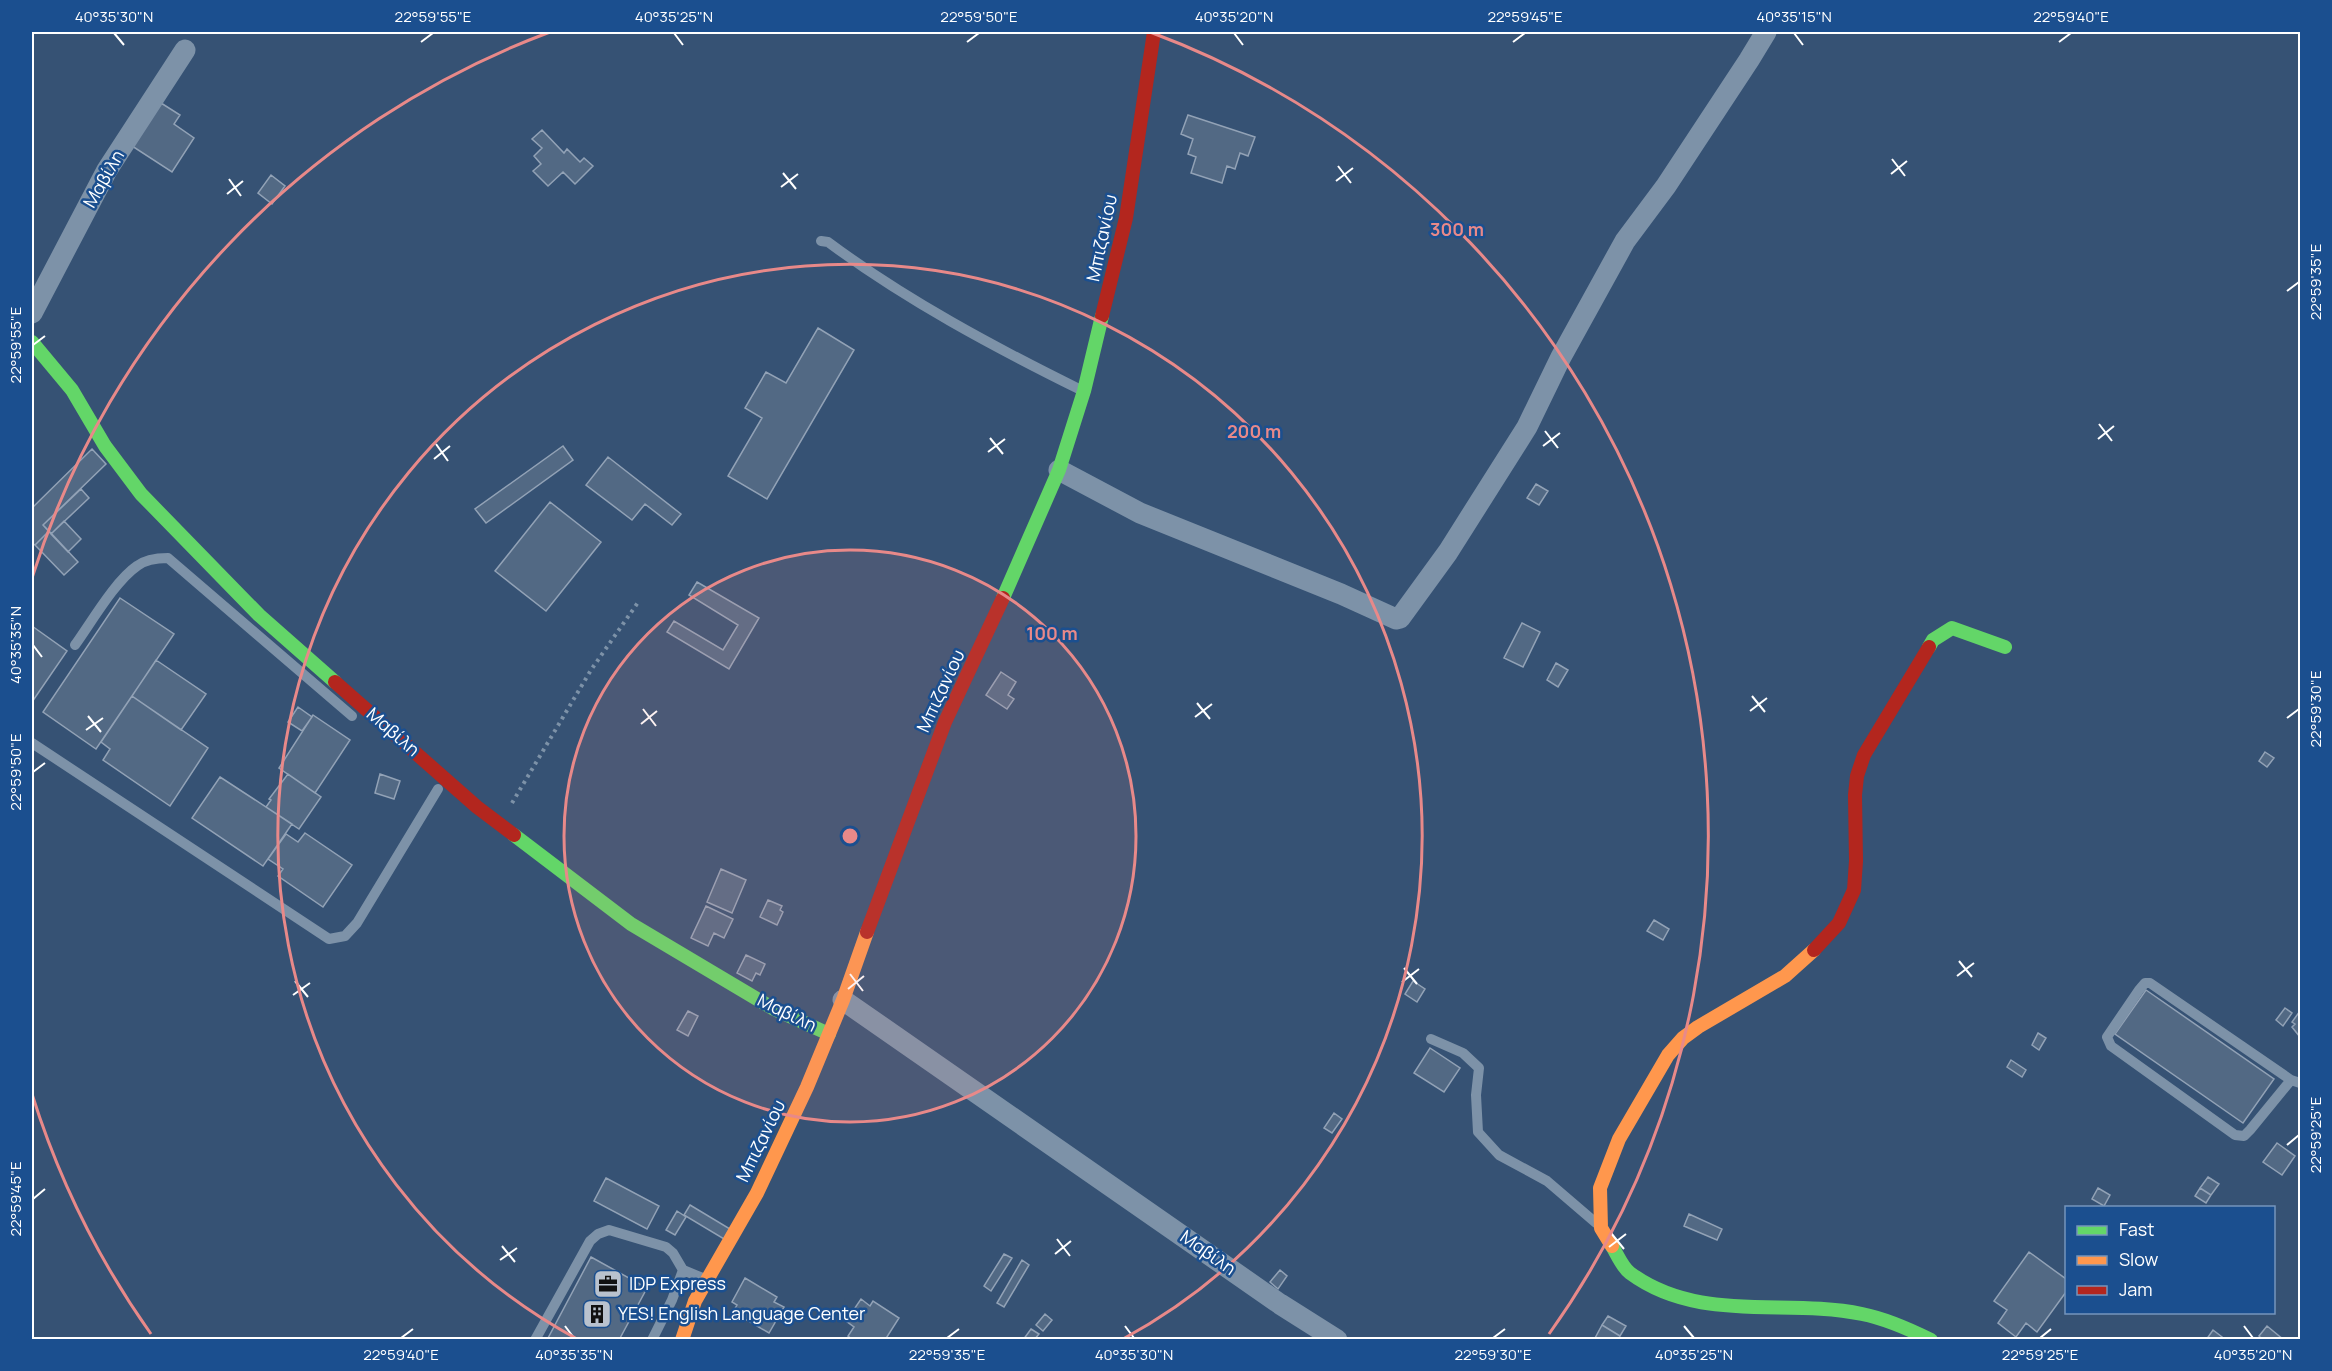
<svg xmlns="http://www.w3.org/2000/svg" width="2332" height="1371" viewBox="0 0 2332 1371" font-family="Manrope,sans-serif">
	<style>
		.building { fill: #526984; stroke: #92a2b6; stroke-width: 1.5 }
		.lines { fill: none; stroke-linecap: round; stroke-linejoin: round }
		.path { stroke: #7d92a8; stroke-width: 4; stroke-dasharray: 3 4.5; stroke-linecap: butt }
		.lane { stroke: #7d92a8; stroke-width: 10 }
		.street { stroke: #7d92a8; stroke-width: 21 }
		.fast { stroke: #63d668; stroke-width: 14 }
		.slow { stroke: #ff974d; stroke-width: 14 }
		.jam { stroke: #b3261e; stroke-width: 14 }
		.ticks { fill: none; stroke: #fff; stroke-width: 2 }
		.ring { fill: none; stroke: #e88989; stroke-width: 3 }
		.labels { text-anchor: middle; stroke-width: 5; stroke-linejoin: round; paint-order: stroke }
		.street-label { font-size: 18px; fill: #fff; stroke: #1b4f8f }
		.poi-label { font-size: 18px; fill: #fff; stroke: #1b4f8f; text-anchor: start }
		.centre { fill: #e88989; stroke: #1b4f8f; stroke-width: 3 }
		.ring-label { font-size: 18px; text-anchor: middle; font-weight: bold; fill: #e88989; stroke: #1b4f8f; stroke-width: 5; stroke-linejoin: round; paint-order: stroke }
		.neatline { fill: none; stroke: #fff; stroke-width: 2 }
		.ticks-label { font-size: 15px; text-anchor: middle; fill: #fff }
	</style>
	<rect width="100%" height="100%" fill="#365274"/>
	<path class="building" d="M161 103 180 115 174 124 194 138 172 172 132 146Z
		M1188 115 1255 137 1248 156 1240 153 1235 169 1227 166 1222 183 1191 173 1196 157 1188 154 1193 139 1181 134Z
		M542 130 564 153 567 149 580 162 584 158 593 166 575 184 563 172 548 186 533 171 541 164 534 156 542 148 532 139Z
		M271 175 285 186 272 204 258 193Z
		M818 328 854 350 767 499 728 476 762 418 745 408 766 372 786 383Z
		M563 446 573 460 486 523 475 509Z
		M92 449 106 464 43 525 49 531 35 545 32 543V508Z
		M608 457 681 514 672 525 645 504 632 520 586 485Z
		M1536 484 1548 491 1539 505 1527 498Z
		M81 489 89 498 51 534 43 525Z
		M550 502 601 542 546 611 495 571Z
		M64 521 81 539 68 552 51 534Z
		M49 531 78 562 64 575 35 545Z
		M697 582 759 618 729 669 667 632 674 621 723 650 738 625 689 595Z
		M120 598 174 634 96 749 43 712Z
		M1522 623 1540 632 1523 667 1504 658Z
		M32 626 67 651 32 702Z
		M156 660 206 694 181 730 132 696Z
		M1556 663 1568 670 1558 687 1547 680Z
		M1001 672 1016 682 1008 695 1014 699 1007 709 986 695Z
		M132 696 208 748 170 806 103 760 110 749 101 742Z
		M298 707 312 717 302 731 288 722Z
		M313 715 350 740 315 793 279 768Z
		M2265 752 2274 758 2267 767 2259 761Z
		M288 774 321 797 299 829 266 807 271 800 269 799Z
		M380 774 400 781 394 799 375 793Z
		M220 777 292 824 263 866 192 818Z
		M305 833 352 865 323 907 278 876 283 869 268 859 286 834 298 842Z
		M721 869 746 880 732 913 707 902Z
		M768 900 782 906 780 910 783 912 777 925 760 917Z
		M706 906 733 919 724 938 714 933 708 946 691 938Z
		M1654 920 1669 929 1663 940 1647 931Z
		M746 955 765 964 760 975 756 973 752 981 737 973Z
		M1413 981 1425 989 1417 1002 1405 994Z
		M2146 990 2274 1079 2243 1123 2115 1034Z
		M2285 1008 2292 1013 2283 1026 2276 1020Z
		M688 1011 698 1016 688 1036 677 1030Z
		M2300 1011V1037L2292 1027 2295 1024 2292 1022Z
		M2038 1033 2046 1038 2039 1050 2032 1045Z
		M1430 1048 1460 1068 1444 1092 1414 1073Z
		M2011 1060 2026 1070 2022 1077 2007 1067Z
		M1334 1113 1342 1119 1332 1133 1324 1128Z
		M2277 1143 2295 1156 2282 1175 2263 1162Z
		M2208 1177 2219 1184 2211 1195 2200 1188Z
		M606 1178 659 1206 647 1229 594 1201Z
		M2098 1188 2110 1195 2104 1206 2092 1199Z
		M2200 1188 2211 1195 2206 1203 2195 1196Z
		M690 1205 730 1229 724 1239 684 1215Z
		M677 1211 686 1217 675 1235 666 1230Z
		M1689 1214 1722 1229 1717 1240 1684 1226Z
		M2029 1252 2066 1279V1292L2037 1332 2026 1323 2016 1337 1998 1323 2007 1310 1994 1301Z
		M1004 1254 1012 1258 991 1291 984 1286Z
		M591 1257 647 1288 619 1340H547Z
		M1022 1260 1029 1265 1004 1307 997 1303Z
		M1280 1270 1287 1276 1278 1289 1270 1282Z
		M745 1278 777 1297 774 1302 784 1307 769 1333 733 1312 737 1305 732 1302Z
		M861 1299 870 1306 873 1301 899 1318 885 1340H853L848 1336 854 1327 846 1321Z
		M1045 1314 1052 1320 1043 1331 1036 1325Z
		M1608 1316 1626 1326 1620 1336 1602 1325Z
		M1602 1325 1620 1336 1618 1340H1594Z
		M2267 1326 2284 1340H2263L2259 1336Z
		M1031 1329 1039 1334 1034 1340H1023Z
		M2213 1330 2226 1340H2206Z"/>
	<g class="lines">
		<path class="path" d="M512 803 591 670 639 601"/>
		<path class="lane" d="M821 241 828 242C906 300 994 347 1081 390
			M75 645C91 623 115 581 137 566 146 559 157 558 168 558L352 716
			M32 743 329 939 345 936 357 923 438 789
			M1431 1039 1463 1053 1479 1068 1476 1095 1478 1132 1499 1155 1547 1181 1596 1223
			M2291 1080 2250 1130 2244 1136 2235 1135 2111 1046 2107 1037 2139 990 2145 983H2150L2291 1080 2300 1083
			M535 1340 590 1241 598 1234 609 1230 666 1247 673 1253 683 1270
			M652 1340 672 1300 683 1270 705 1279"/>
		<path class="street" d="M32 313 107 170 185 50
			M1059 470 1140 513 1341 594 1396 619 1400 618 1448 552 1527 427 1561 357 1625 241 1666 186 1749 60 1766 32
			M843 1000 1280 1304 1337 1340"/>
		<path class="fast" d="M32 342 72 390 105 446 141 494 259 615 335 682
			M1003 598 1059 470 1084 391 1102 316
			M1929 647 1933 640 1952 628 2005 647
			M514 835 631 924 774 1009 829 1034
			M1612 1246C1617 1254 1622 1267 1630 1273 1699 1324 1785 1298 1862 1314 1887 1319 1909 1329 1931 1340"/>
		<path class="slow" d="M1612 1246 1601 1228 1600 1188 1619 1139 1668 1055 1683 1038 1698 1027 1785 976 1814 950
			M682 1340 695 1301 757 1193 807 1087 843 1000 867 932"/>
		<path class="jam" d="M1102 316 1126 218 1154 32
			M335 682 477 807 514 835
			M867 932 945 722 1003 598
			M1814 950 1839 923 1854 890 1856 861 1855 795 1857 776 1864 755 1929 647"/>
	</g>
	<path class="ticks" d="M114 33 124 45M674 33 683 45M1234 33 1243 45M1794 33 1803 45M421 42 433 33M967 42 979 33M1513 42 1525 33M2059 42 2071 33M1892 159 1905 176M1338 166 1351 183M783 173 796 189M1891 174 1907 161M229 179 241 196M1336 181 1353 168M781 187 798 174M227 194 243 181M2287 291 2299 282M33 345 45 336M2099 424 2112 441M1545 431 1558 448M990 438 1003 454M2098 439 2114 426M436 444 448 461M1543 446 1560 433M988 452 1005 439M434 459 450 446M33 645 42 657M1752 696 1765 712M1197 703 1210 719M643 709 656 726M1750 711 1767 698M88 716 101 732M1195 717 1212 704M2287 718 2299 709M641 724 657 711M86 730 103 718M33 772 45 763M1959 961 1972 977M1404 968 1417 984M850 974 863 991M1957 976 1974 963M295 981 308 997M1402 982 1419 969M848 989 864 976M293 995 310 983M2287 1145 2299 1135M33 1199 45 1189M1611 1233 1624 1249M1057 1239 1070 1256M502 1246 515 1262M1609 1247 1626 1234M1055 1254 1071 1241M500 1260 517 1248M565 1326 574 1338M1125 1326 1134 1338M1684 1326 1694 1338M2244 1326 2253 1338M401 1338 413 1329M947 1338 959 1329M1493 1338 1505 1329M2040 1338 2051 1329"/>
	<circle cx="850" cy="836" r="286" fill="#e88989" fill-opacity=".12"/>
	<g class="ring">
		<circle cx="850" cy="836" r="286"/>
		<path d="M577 1339A572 572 0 1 1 1123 1339"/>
		<path d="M151 1334A858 858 0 0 1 32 1094M32 578A858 858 0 0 1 550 32M1150 32A858 858 0 0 1 1549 1334"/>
	</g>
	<defs>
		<g id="office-square" transform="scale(1.5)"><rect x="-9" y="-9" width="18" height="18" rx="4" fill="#b9c2ce" stroke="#1b4f8f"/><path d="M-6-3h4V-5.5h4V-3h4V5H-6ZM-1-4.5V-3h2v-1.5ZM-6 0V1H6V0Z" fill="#111"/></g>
		<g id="building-square" transform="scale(1.5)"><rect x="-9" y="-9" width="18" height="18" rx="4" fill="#b9c2ce" stroke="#1b4f8f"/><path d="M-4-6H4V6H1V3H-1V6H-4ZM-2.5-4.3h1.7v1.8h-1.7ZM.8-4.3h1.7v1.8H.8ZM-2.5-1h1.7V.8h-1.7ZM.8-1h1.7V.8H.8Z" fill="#111"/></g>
	</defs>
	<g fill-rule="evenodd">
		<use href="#office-square" x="608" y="1284"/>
		<use href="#building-square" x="597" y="1314"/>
	</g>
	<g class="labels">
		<g class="street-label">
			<text transform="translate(104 179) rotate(-60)" y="6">Μαβίλη</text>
			<text transform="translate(1102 238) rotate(-78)" y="6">Μπιζανίου</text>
			<text transform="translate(941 691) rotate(-65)" y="6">Μπιζανίου</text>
			<text transform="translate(393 732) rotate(41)" y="6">Μαβίλη</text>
			<text transform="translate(787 1013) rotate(26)" y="6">Μαβίλη</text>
			<text transform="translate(761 1141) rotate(-64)" y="6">Μπιζανίου</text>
			<text transform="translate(1208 1253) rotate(35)" y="6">Μαβίλη</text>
		</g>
		<g class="poi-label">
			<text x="629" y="1290">IDP Express</text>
			<text x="618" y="1320">YES! English Language Center</text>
		</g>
	</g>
	<circle cx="850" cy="836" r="9" class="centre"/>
	<g class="ring-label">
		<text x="1457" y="236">300 m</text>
		<text x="1254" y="438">200 m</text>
		<text x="1052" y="640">100 m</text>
	</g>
	<rect width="2332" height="1371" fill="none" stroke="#1b4f8f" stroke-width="66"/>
	<rect x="2065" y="1206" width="210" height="108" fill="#1b4f8f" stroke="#7695bc" stroke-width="1.5"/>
	<rect x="2077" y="1226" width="30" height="9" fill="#63d668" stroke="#7695bc" stroke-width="1.5"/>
	<text x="2119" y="1236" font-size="18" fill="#ffffff">Fast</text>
	<rect x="2077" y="1256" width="30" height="9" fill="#ff974d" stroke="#7695bc" stroke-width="1.5"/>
	<text x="2119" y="1266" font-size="18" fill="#ffffff">Slow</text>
	<rect x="2077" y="1286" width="30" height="9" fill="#b3261e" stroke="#7695bc" stroke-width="1.5"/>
	<text x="2119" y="1296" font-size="18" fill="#ffffff">Jam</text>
	<rect x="33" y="33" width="2266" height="1305" class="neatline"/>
	<g class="ticks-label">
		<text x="114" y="22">40°35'30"N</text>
		<text x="433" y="22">22°59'55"E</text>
		<text x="674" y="22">40°35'25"N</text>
		<text x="979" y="22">22°59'50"E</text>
		<text x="1234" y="22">40°35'20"N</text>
		<text x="1525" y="22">22°59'45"E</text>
		<text x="1794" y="22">40°35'15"N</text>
		<text x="2071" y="22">22°59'40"E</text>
		<text transform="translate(2316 282) rotate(-90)" y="5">22°59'35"E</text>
		<text transform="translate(16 345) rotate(-90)" y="5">22°59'55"E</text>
		<text transform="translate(16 645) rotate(-90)" y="5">40°35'35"N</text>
		<text transform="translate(2316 709) rotate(-90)" y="5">22°59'30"E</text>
		<text transform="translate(16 772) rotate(-90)" y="5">22°59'50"E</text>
		<text transform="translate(2316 1135) rotate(-90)" y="5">22°59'25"E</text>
		<text transform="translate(16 1199) rotate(-90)" y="5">22°59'45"E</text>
		<text x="401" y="1360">22°59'40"E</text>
		<text x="574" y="1360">40°35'35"N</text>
		<text x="947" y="1360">22°59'35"E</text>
		<text x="1134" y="1360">40°35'30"N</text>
		<text x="1493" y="1360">22°59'30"E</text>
		<text x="1694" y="1360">40°35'25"N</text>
		<text x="2040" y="1360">22°59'25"E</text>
		<text x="2253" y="1360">40°35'20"N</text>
	</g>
</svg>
